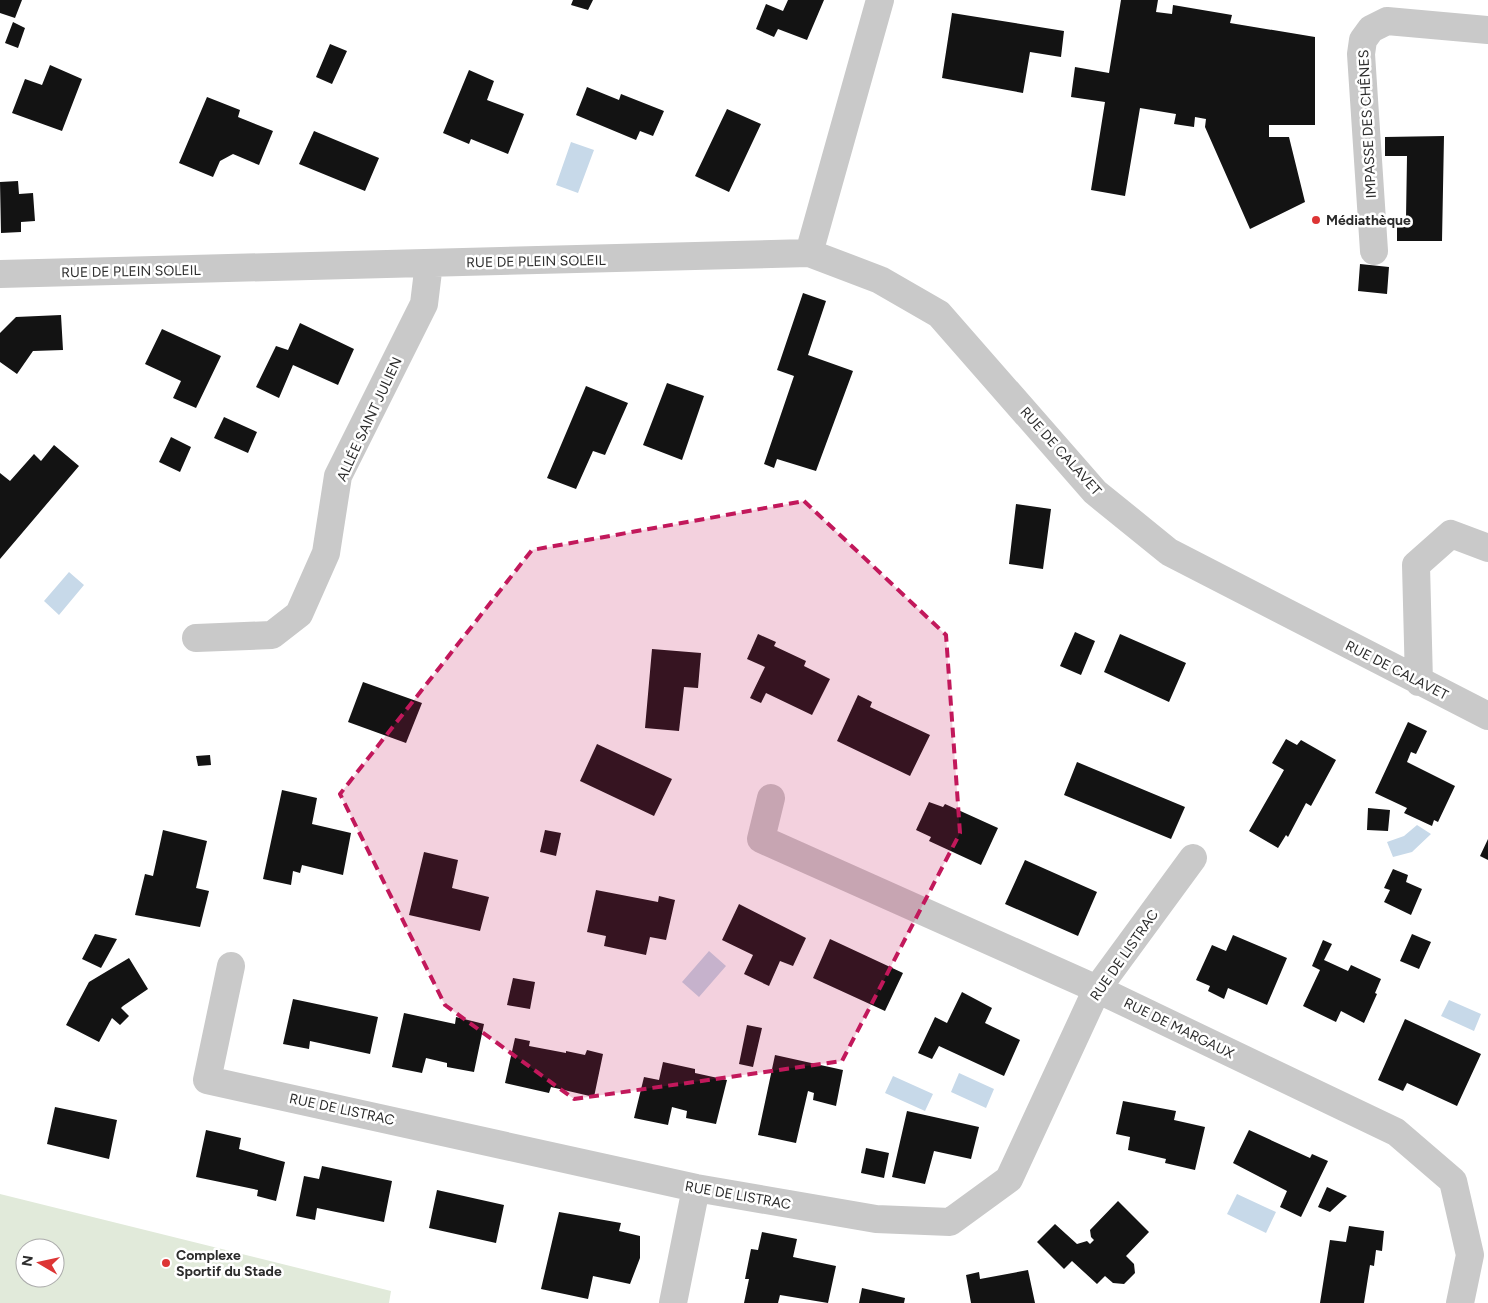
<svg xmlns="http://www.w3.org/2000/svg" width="1488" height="1303" viewBox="0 0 1488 1303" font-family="Figtree,sans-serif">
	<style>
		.green { fill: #e1eada; fill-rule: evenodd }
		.water { fill: #c7d9e9 }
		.building { fill: #131313 }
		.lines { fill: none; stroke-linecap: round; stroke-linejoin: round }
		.minor { stroke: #c9c9c9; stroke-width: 28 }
		.marked { fill: #c2185b; fill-opacity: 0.2; stroke: #c2185b; stroke-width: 4; stroke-dasharray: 10 6; stroke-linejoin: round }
		.poi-dot { fill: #dd3535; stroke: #fff; stroke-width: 2 }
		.labels { text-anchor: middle; stroke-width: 5; stroke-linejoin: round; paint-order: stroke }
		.street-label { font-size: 14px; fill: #2c2c2c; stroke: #fff }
		.poi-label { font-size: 14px; font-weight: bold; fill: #2c2c2c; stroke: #fff; text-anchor: start }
	</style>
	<rect width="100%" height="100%" fill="#fff"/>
	<path class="green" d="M0 1194 391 1291 389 1303H0ZM25 1248H55V1278H25Z"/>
	<path class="water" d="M571 142 594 150 578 193 556 185Z
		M69 572 84 585 59 615 44 601Z
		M1417 825 1431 834 1412 852 1393 857 1387 842 1404 836Z
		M709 951 726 966 699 997 682 982Z
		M1449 1000 1481 1014 1474 1031 1441 1016Z
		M959 1073 994 1089 986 1108 951 1092Z
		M893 1076 933 1094 925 1111 885 1093Z
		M1237 1194 1276 1212 1266 1233 1227 1214Z"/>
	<path class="building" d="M0 0H22L15 18 0 13Z
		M573 0H593L588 10 571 5Z
		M788 0H824L807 40 778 29 774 37 756 29 766 4 783 11Z
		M1121 0H1158L1156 12 1172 14 1173 5 1232 15 1230 23 1315 37V125H1269V137H1289L1305 202 1250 229 1205 127 1206 119 1195 117 1194 127 1174 124 1176 114 1140 108 1125 196 1091 190 1105 102 1071 97 1075 67 1109 73Z
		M952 13 1064 31 1061 57 1030 52 1023 93 942 78Z
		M13 22 25 28 18 48 5 43Z
		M330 44 347 51 332 84 316 77Z
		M50 65 82 79 62 131 12 113 25 79 42 85Z
		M469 70 494 81 487 100 524 114 508 154 471 139 469 144 443 133Z
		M587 87 619 100 621 94 664 111 653 136 640 131 636 140 576 115Z
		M207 97 240 110 238 117 273 131 259 165 233 154 220 161 213 177 179 163Z
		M727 109 761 124 729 192 695 176Z
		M314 131 379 158 365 191 299 164Z
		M1444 136 1442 241H1397V218H1406L1407 156H1385V137Z
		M18 181 19 194 33 193 35 221 21 222V232L1 233 0 182Z
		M1360 264 1389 267 1387 294 1358 291Z
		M803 293 826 301 808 355 853 371 816 471 777 459 774 468 764 464 794 376 777 370Z
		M61 315 63 350 33 351 17 374 0 362V333L16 317Z
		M300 323 354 349 338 385 293 365 279 398 256 387 276 346 288 350Z
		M162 329 221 356 196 408 173 398 181 381 145 364Z
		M667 383 704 396 682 460 643 445Z
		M586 386 628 403 605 455 593 451 576 489 547 478Z
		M224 417 257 432 248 453 214 438Z
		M171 437 191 447 180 472 159 462Z
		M54 445 79 466 0 559V473L10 481 34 454 41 461Z
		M1016 504 1051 509 1043 569 1009 564Z
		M1075 632 1095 641 1081 675 1060 666Z
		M758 634 776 642 774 646 806 661 804 666 830 679 812 715 766 693 761 703 750 698 765 667 747 659Z
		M1120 634 1186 663 1169 702 1104 672Z
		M652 649 701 653 698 688 684 687 679 731 645 728Z
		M363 682 422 703 406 743 348 722Z
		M858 695 872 702 870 707 930 735 910 776 837 741Z
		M1408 722 1427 731 1416 754 1411 752 1407 762 1455 786 1438 822 1434 820 1432 826 1404 813 1407 808 1375 793Z
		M1286 739 1297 745 1301 740 1336 760 1311 806 1306 803 1288 837 1286 835 1278 848 1249 831 1284 770 1272 763Z
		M597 744 672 779 654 816 580 781Z
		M210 755 211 765 198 766 196 756Z
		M1077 762 1185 807 1171 839 1064 795Z
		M282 790 317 798 312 824 351 833 343 875 302 865 300 873 293 871 291 885 263 879Z
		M929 802 943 807 945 804 998 828 981 865 929 841 931 837 916 830Z
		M1368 808 1390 810 1388 831 1367 830Z
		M163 830 207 841 196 888 209 891 200 927 135 915 145 874 153 876Z
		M545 830 561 833 556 856 540 852Z
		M1488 839V860L1480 856Z
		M424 852 458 860 452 888 489 897 480 931 409 915Z
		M1025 860 1097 892 1078 936 1005 904Z
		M1393 869 1408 875 1406 882 1422 889 1411 915 1384 902 1390 890 1384 888Z
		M596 890 658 902 659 896 675 900 666 940 650 937 646 955 604 946 606 936 587 932Z
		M739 904 806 938 793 966 780 961 769 986 744 974 753 955 722 940Z
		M95 934 117 939 101 968 82 959Z
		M1412 934 1431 942 1419 969 1400 961Z
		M1233 935 1287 958 1267 1005 1228 988 1224 999 1208 991 1210 986 1196 980 1212 945 1226 951Z
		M830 939 903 973 885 1011 813 978Z
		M1323 940 1332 944 1324 960 1348 971 1351 965 1381 979 1375 993 1377 994 1364 1023 1341 1011 1336 1022 1303 1006 1320 970 1312 966Z
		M129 958 148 989 123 1006 121 1008 129 1016 120 1025 112 1018 99 1042 66 1025 89 982Z
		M513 978 535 982 530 1009 507 1005Z
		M962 992 992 1008 985 1023 1020 1040 1004 1076 939 1046 932 1059 918 1053 935 1017 947 1023Z
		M293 999 378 1017 370 1054 310 1041 309 1049 283 1044Z
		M404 1013 455 1024 456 1017 484 1024 474 1072 447 1067V1063L426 1058 422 1073 392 1067Z
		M1405 1019 1481 1054 1457 1106 1407 1083 1403 1091 1378 1080Z
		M747 1025 762 1028 753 1067 739 1064Z
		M515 1038 530 1041 529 1046 566 1053V1051L585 1055 587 1050 603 1054 594 1097 551 1087 549 1093 505 1083Z
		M775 1055 843 1070 836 1106 813 1100 814 1093 808 1091 796 1143 758 1135Z
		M663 1062 695 1069V1073L727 1080 716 1124 686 1118 687 1111 672 1107 668 1125 634 1118 644 1077 659 1080Z
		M1123 1101 1176 1111 1174 1120 1205 1127 1195 1170 1165 1163 1166 1159 1128 1150 1130 1137 1116 1134Z
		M55 1107 117 1120 109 1159 47 1144Z
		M907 1111 979 1127 971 1159 934 1151 925 1184 892 1177Z
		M206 1130 241 1138 239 1149 285 1162 276 1201 257 1196 258 1190 196 1177Z
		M1249 1130 1310 1158 1312 1154 1328 1161 1301 1217 1280 1207 1287 1191 1233 1163Z
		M866 1148 889 1153 884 1178 861 1173Z
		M322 1166 392 1181 384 1222 317 1208 315 1220 296 1216 304 1176 319 1179Z
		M1327 1187 1347 1196 1330 1212 1318 1207Z
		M437 1190 504 1205 496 1243 429 1228Z
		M1118 1201 1149 1232 1126 1256 1134 1264 1135 1273 1124 1284 1113 1283 1105 1276 1097 1284 1072 1261 1064 1269 1037 1242 1055 1224 1077 1244 1087 1241 1090 1244 1094 1240 1091 1237 1090 1230Z
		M559 1212 621 1223 619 1231 640 1236V1258L630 1284 593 1276 588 1299 541 1289Z
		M1349 1226 1384 1231 1382 1251 1376 1250 1374 1266 1370 1265 1364 1303H1320L1330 1240 1346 1242Z
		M762 1232 797 1239 793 1257 836 1266 828 1303 780 1295 778 1303H744L749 1279H745L751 1249 758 1250Z
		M1028 1270 1035 1303H971L966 1275 979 1272 980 1279Z
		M862 1288 905 1298 904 1303H859Z"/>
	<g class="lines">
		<path class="minor" d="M1374 251 1361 54 1363 40 1371 29 1387 21 1488 30
			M809 253 880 280 939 314 1095 492 1169 552 1488 716
			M0 274 809 253 880 0
			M196 638 272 635 299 614 326 553 338 476 424 304 429 263
			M1419 682 1416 565 1451 534 1488 548
			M771 798 761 839 1097 989 1396 1132 1453 1181 1470 1255 1460 1303
			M231 966 207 1080 696 1188 876 1219 950 1222 1009 1179 1097 989 1193 858
			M673 1303 696 1188"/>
	</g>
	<path class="marked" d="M804 501 946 635 960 833 842 1061 574 1099 445 1005 340 794 532 550Z"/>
	<g class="poi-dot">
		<circle cx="1316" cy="220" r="5"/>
		<circle cx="166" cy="1263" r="5"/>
	</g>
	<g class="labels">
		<g class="street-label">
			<text transform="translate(1367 124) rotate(-93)" y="5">IMPASSE DES CHÊNES</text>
			<text transform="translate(536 261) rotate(-1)" y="5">RUE DE PLEIN SOLEIL</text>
			<text transform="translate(131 271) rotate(-1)" y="5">RUE DE PLEIN SOLEIL</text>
			<text transform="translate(369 419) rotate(-65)" y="5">ALLÉE SAINT JULIEN</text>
			<text transform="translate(1061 451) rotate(48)" y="5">RUE DE CALAVET</text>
			<text transform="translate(1397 670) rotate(27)" y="5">RUE DE CALAVET</text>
			<text transform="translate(1124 955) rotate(-55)" y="5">RUE DE LISTRAC</text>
			<text transform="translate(1179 1028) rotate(26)" y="5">RUE DE MARGAUX</text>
			<text transform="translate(342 1109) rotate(12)" y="5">RUE DE LISTRAC</text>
			<text transform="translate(738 1195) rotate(10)" y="5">RUE DE LISTRAC</text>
		</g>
		<g class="poi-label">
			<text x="1326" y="225">Médiathèque</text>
			<text x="176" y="1260">Complexe<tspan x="176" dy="16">Sportif du Stade</tspan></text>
		</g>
	</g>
	<g transform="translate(40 1263) rotate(279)"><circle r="24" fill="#ffffff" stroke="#ababab"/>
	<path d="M0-4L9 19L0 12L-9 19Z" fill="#dd3535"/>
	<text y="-8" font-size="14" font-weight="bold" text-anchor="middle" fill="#2c2c2c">N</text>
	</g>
</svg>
